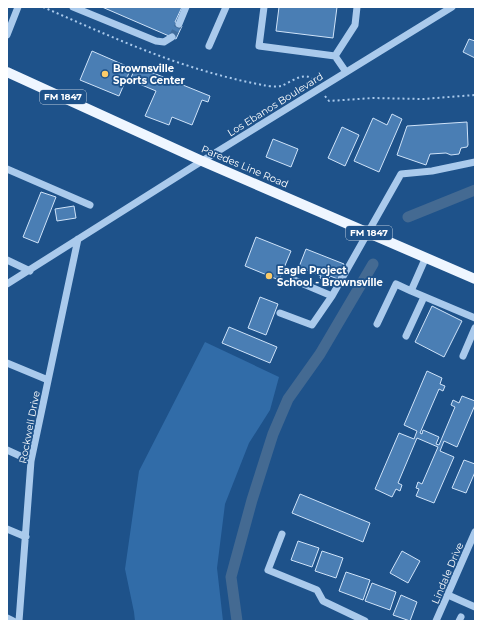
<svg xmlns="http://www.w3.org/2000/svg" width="482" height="628" viewBox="0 0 482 628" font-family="Montserrat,sans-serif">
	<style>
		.green { fill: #316ca8 }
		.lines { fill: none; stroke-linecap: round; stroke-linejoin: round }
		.canal { stroke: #446a92; stroke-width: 11 }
		.building { fill: #4a7eb4; stroke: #cfe3f9 }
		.minor-tunnel { stroke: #406c9c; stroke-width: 7; stroke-dasharray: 7 3.5; stroke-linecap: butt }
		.path { stroke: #aacaec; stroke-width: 2; stroke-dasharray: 2 3; stroke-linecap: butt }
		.minor { stroke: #aacaec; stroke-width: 7 }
		.major { stroke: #eff6ff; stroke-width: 10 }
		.poi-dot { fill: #fbcb69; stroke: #1e528a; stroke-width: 1.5 }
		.labels { text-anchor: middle; stroke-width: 3.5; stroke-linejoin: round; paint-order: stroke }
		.shield { fill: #1e528a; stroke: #bccbdc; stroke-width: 1 }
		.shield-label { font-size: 9px; font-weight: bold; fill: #fff }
		.poi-label { font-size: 10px; font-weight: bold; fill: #fff; stroke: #1e528a; text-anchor: start }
		.street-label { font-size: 10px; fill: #fff; stroke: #1e528a }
	</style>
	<rect width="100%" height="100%" fill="#1e528a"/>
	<path class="green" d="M205 342 279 377 270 410 249 443 225 504 217 568 223 621H135L134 612 125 569 139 471Z"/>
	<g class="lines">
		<path class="canal" d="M408 217 475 190
			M237 621 231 577 252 500 273 434 288 399 320 354 373 264"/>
	</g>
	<path class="building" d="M102 7H182L175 22 182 26 176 39Z
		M279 7H337L333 38 276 31Z
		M469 39 475 41V58L463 52Z
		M92 51 131 68 119 96 80 80Z
		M136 66 210 96 208 102 202 100 192 125 172 117 169 125 145 116 156 91 130 80Z
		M392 114 402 119 379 172 354 161 373 118 387 125Z
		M467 122 468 145 467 147 461 148 459 154 451 155 446 153 430 154 426 165 397 155 407 126Z
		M342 127 359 135 345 166 328 158Z
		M273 139 298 149 291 167 266 157Z
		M41 192 56 197 38 243 23 237Z
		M74 206 76 218 57 221 55 209Z
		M256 237 291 251 279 280 245 266Z
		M306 249 344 264 338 279 330 276 328 282 320 278 321 276 299 267Z
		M260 297 278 304 266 335 248 328Z
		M432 306 462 321 444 357 415 342Z
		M229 327 277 347 270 363 222 343Z
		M427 371 442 378 440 384 445 386 443 391 439 389 420 433 422 434 423 430 439 437 436 444 439 445 455 407 451 405 453 400 459 403 462 396 475 401V405L457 447 444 441 440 451 454 457 434 503 416 496 419 489 416 488 418 482 422 484 438 447 417 438 398 483 402 485 400 491 396 489 392 497 375 489 399 433 414 439 417 431 404 425Z
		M464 460 475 464V472L466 493 452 488Z
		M300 494 370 523 363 542 292 513Z
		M298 541 319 548 312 567 291 560Z
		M322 551 343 558 336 578 315 571Z
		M402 551 420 561 408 583 390 573Z
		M346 572 370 580 363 600 339 591Z
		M372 583 396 592 390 610 365 601Z
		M401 595 417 602 410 621 393 615Z"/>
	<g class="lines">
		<path class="minor-tunnel" d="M172 37 179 24"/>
		<path class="path" d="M43 7C114 38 185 71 263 85 268 86 275 87 281 86 292 82 305 69 316 82
			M325 96 329 101 373 98 423 99 475 95"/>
		<path class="minor" d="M73 7 156 41 164 42 172 37
			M264 7 259 46 335 56 355 25 357 7
			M179 24 186 7
			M7 35 18 7
			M209 46 226 7
			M335 56 346 72
			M7 169 90 205
			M7 260 30 271
			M294 280 332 296
			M7 284 202 161 452 7
			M411 291 475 318
			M280 313 312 325 332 296 401 174 432 171 475 162
			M377 324 396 284 411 291 426 257
			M406 336 424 297
			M463 356 475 328
			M7 363 48 380
			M7 450 31 461
			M7 529 26 537
			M282 534 268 570 317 590 323 601 365 621
			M448 595 475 607
			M7 618 13 621
			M19 621 31 461 78 239
			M436 621 475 532
			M459 621 461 617"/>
		<path class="major" d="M7 72 202 161 475 279"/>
	</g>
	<g class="poi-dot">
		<circle cx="105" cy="74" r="4"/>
		<circle cx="269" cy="276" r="4"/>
	</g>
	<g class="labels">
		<g class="shield">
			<rect x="40" y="90" width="46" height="14" rx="3"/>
			<rect x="346" y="226" width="46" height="14" rx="3"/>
		</g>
		<g class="shield-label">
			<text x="63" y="100">FM 1847</text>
			<text x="369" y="236">FM 1847</text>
		</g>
		<g class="poi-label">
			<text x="113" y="72">Brownsville<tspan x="113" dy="12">Sports Center</tspan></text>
			<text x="277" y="274">Eagle Project<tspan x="277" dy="12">School - Brownsville</tspan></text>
		</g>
		<g class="street-label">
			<text transform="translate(275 104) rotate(-32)" y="4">Los Ebanos Boulevard</text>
			<text transform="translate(245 166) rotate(23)" y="4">Paredes Line Road</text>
			<text transform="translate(29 427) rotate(-79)" y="4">Rockwell Drive</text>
			<text transform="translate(447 573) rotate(-67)" y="4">Lindale Drive</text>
		</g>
	</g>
	<rect width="482" height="628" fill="none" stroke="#ffffff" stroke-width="16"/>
</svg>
